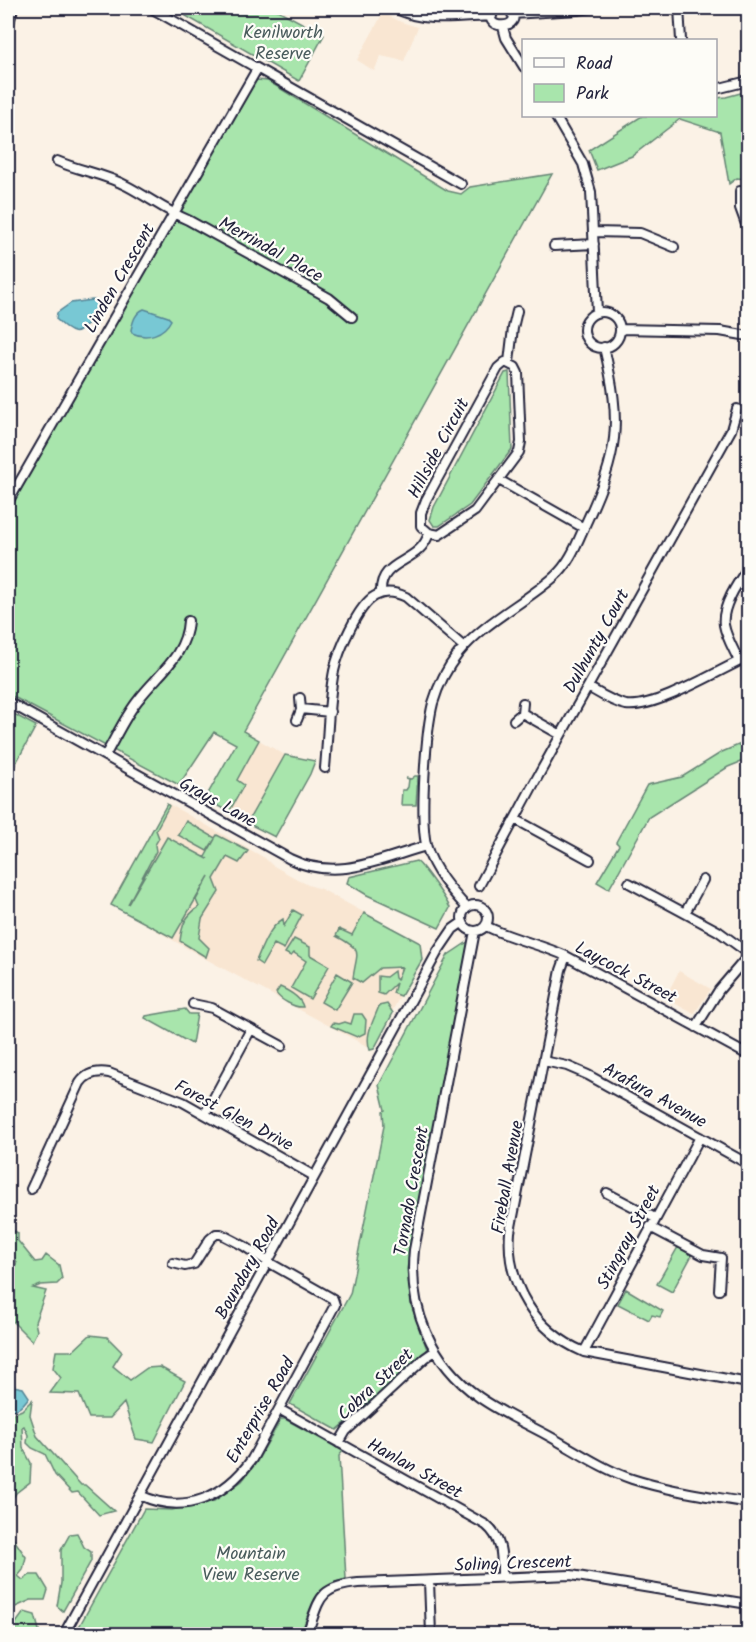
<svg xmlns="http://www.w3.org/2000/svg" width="756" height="1642" viewBox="0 0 756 1642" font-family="Kalam,sans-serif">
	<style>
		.built { fill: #f9e6d2 }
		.green { fill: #a8e5ac; stroke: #658474; stroke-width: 1.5 }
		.water { fill: #78c8d4; stroke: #568697; stroke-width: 1.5 }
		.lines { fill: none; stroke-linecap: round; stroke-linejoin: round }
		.minor-casing { stroke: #22223b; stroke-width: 12 }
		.minor { stroke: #fdfcf7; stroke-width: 8 }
		.labels { text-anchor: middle; stroke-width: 4.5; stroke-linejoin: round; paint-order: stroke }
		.park-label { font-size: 18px; fill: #4a5c5d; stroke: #fdfcf7 }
		.street-label { font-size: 18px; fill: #22223b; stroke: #fdfcf7 }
	</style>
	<rect width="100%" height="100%" fill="#fbf2e6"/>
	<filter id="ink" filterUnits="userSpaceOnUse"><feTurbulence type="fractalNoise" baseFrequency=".0167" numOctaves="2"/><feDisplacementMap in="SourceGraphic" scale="12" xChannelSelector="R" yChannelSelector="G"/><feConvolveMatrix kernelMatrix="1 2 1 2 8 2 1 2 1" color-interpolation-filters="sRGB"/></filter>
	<g filter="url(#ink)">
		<path class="built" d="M383 13 401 22 418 27 404 61 381 56 374 71 357 60Z
			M243 731 285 755 247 823 205 799Z
			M167 803 265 858 272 865 308 885 321 889 420 943 423 953 372 1049 204 958 110 904Z
			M679 971 711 989 694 1014 665 998Z"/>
		<path class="green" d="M190 8H274L324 35 299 81 186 16Z
			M257 80 268 81 448 191 461 194 470 187 552 174 243 731 259 740 237 780 244 785 229 812 205 799 236 744 214 732 179 785 8 694V512L251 86Z
			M748 91V169L745 179 737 178 729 184 720 132 680 119 632 156 597 170 589 150 642 116H716V98L726 97Z
			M509 372 512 449 470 505 439 526H434L430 520 434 507 505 373Z
			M8 711 36 726 8 778Z
			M748 741V759L728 767 649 817 609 889 597 882 619 845 616 842 647 785 682 777 722 752Z
			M285 755 315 761 310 774 275 837 247 823Z
			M415 776H418L416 805H401L402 790H406L408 787 409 779 406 778 411 779Z
			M167 804 169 806 156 830 159 838 155 845 156 851 128 904 167 837 208 859 205 857 215 839 207 851 178 835 186 821 215 838 217 835 248 851 239 863 227 857 214 879 219 892 202 919 199 938 209 948 206 957 180 941C182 925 185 916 199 907L196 900 209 876 173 938 111 905Z
			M416 861C421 863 447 900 450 908L439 928 367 895 347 883 349 877Z
			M293 910 302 915 284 949 274 944 262 965 256 961C262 947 269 927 283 919L284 926Z
			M364 913 420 943 422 960 401 996 393 993 396 983 384 995 378 993V976L386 977 394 971 395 978 397 980 402 967 380 968 362 983 353 978C357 950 364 951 336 936L339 929 352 935Z
			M294 939 310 947V955L329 966 310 999 291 988 306 961 294 953 291 956 285 953Z
			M469 941 407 1269 411 1305 428 1352 337 1430 290 1404 350 1294 384 1126 383 1111 385 1110 379 1085 448 955Z
			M337 973 352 982 335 1010 321 1002Z
			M280 987C289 991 301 998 303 1007 295 1008 280 1000 276 993Z
			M387 1004 393 1013 374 1049 370 1050C364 1035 374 1020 379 1006Z
			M185 1009 189 1014H197L192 1044 145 1018 146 1016Z
			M354 1014H362L366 1020 365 1033 357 1037 331 1026 333 1023 339 1024 345 1022 351 1024Z
			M8 1228 18 1233V1241L35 1262 42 1261 46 1255 59 1265 62 1279 57 1284 41 1285 33 1288 46 1291 35 1322 37 1331 32 1341 8 1317V1271L12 1272 17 1262 8 1251Z
			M678 1247 692 1255 672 1292 657 1284Z
			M626 1289 663 1311 660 1317 652 1315 649 1320 618 1304Z
			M90 1335 107 1337 122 1352 113 1366 130 1380 147 1368 160 1367 185 1381 154 1442 136 1439 124 1403 110 1418H89L79 1394 50 1393 61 1378 53 1368 56 1351H73Z
			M32 1400 30 1415 37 1436 81 1485H85L114 1511 99 1515 78 1492 72 1493 55 1475 45 1454 32 1448 27 1443 28 1435 24 1426 22 1427 23 1448 31 1463 30 1482 16 1493 11 1501 8 1496V1437L11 1427H8V1413L12 1414 22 1410Z
			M281 1419H285L343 1451 339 1456 346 1579C313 1586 311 1607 301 1634H75L144 1509 172 1510 214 1501 242 1481 256 1463Z
			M8 1531 26 1557 23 1570 18 1576 23 1580 30 1575H39L48 1590 45 1600H31L11 1609 13 1618 8 1621Z
			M77 1533 84 1547 91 1552V1561L63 1611 57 1606 61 1583V1550L70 1534Z
			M24 1612 35 1615 40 1634H8Z"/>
		<path class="water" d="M92 300 100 301 104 304 103 312 97 320C76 323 85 347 56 319L57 313 71 303Z
			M144 309 168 317 171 320C164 334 147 340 132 333L131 330C133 321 135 313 144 309Z
			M8 1385 23 1388 29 1397C23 1405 18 1412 8 1409Z"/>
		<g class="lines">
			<g class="minor-casing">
				<path id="minor" d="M151 8 461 184
					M395 8C424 24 460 17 492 16
					M497 8C473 31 531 31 508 8
					M679 8 681 40
					M512 14 577 10 592 8
					M8 27 13 8
					M503 27 506 38 524 67
					M716 89 748 81
					M555 116 583 164 591 192 597 312
					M57 161C80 171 105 174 127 186 148 197 166 211 188 220L329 298 352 317
					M740 191V208L748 230
					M594 232 640 233 674 247
					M554 246 594 244
					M584 330a18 18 0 1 1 36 0a18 18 0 1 1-36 0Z
					M620 329 720 331 748 336
					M505 362 515 367 518 373 521 442 519 452 475 511 439 535 429 533 421 526V513L426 500 498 368Z
					M509 362 513 328 517 311
					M499 480 584 528
					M8 502 257 69
					M381 593C379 558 420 565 429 533
					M739 661C734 650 726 637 724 625 721 607 738 582 748 568
					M588 687C600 694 612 702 626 705 656 709 719 670 748 657
					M8 702 290 859C337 882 380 859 426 846
					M301 709 330 712
					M522 713 561 735
					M297 720 301 710 300 698
					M514 720 522 713 523 703
					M105 756C116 737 125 716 139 699 158 674 186 656 188 621
					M325 768C328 736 328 702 334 671 338 652 358 605 375 596 386 590 396 592 406 597L464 647
					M515 819 590 860
					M629 883 718 931 748 953
					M479 886 532 787 731 430 737 409
					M462 918a13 13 0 1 1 26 0a13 13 0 1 1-26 0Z
					M467 908C451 890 434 871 427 848 419 821 426 731 433 703 438 686 447 668 458 654 484 622 523 604 554 577 570 563 577 543 586 523 619 452 622 424 604 347
					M685 913 703 880
					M486 926C511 939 540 944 566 956L748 1055
					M475 931 414 1250C408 1308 431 1363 479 1397 500 1412 525 1423 547 1435 575 1450 602 1469 632 1479 669 1491 710 1496 748 1503
					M566 956 561 970 510 1232C506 1285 535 1331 584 1352L748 1383
					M193 1004 212 1008 282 1046
					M696 1027 719 990 748 956
					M544 1061 567 1066 588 1075 748 1164
					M205 1114 251 1029
					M31 1189 80 1083C87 1073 97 1071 109 1073L183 1102 314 1176
					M607 1193 655 1218
					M650 1227 703 1255 721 1258 719 1290
					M584 1352 700 1137
					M279 1409 486 1525C503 1539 502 1557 502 1577
					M339 1443 346 1431 425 1358 435 1351
					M140 1495C184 1516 225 1497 252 1459L335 1305 333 1299 328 1296 268 1262 244 1246 221 1234H216L210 1239 194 1264 185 1266 173 1263
					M429 1581 431 1634
					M64 1634 438 951 453 929 463 922
					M307 1634C320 1600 317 1587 358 1583L571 1575 748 1604
					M747 1634 748 1627"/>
			</g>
			<use href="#minor" class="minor"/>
		</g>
	</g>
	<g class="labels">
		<g class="park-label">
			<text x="283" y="38">Kenilworth<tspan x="283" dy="21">Reserve</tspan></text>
			<text x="251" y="1559">Mountain<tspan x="251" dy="21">View Reserve</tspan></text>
		</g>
		<g class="street-label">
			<text transform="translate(271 249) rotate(29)" y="6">Merrindal Place</text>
			<text transform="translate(119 278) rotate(-60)" y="6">Linden Crescent</text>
			<text transform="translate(438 448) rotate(-62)" y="6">Hillside Circuit</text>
			<text transform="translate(596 641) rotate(-61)" y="6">Dulhunty Court</text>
			<text transform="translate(218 802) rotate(29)" y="6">Grays Lane</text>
			<text transform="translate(626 972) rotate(28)" y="6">Laycock Street</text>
			<text transform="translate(655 1095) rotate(29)" y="6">Arafura Avenue</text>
			<text transform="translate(234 1115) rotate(28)" y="6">Forest Glen Drive</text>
			<text transform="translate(507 1177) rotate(-80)" y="6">Fireball Avenue</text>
			<text transform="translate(411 1191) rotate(-80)" y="6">Tornado Crescent</text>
			<text transform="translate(628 1237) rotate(-62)" y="6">Stingray Street</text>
			<text transform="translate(247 1268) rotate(-61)" y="6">Boundary Road</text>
			<text transform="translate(375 1384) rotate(-43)" y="6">Cobra Street</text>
			<text transform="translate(260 1410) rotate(-60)" y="6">Enterprise Road</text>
			<text transform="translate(415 1468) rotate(29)" y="6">Hanlan Street</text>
			<text transform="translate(513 1563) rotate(-2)" y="6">Soling Crescent</text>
		</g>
	</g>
	<rect width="756" height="1642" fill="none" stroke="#fdfcf7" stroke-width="30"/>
	<rect x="15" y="15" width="726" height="1612" fill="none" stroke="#22223b" stroke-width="2" filter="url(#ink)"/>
	<rect x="522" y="39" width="195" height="78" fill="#fdfcf7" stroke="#a5a5ac" stroke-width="1.5"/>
	<rect x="534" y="58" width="30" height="9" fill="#fdfcf7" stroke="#a5a5ac" stroke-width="1.5"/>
	<text x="576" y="69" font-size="18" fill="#22223b">Road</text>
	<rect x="534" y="84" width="30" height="18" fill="#a8e5ac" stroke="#a5a5ac" stroke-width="1.5"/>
	<text x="576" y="99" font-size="18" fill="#22223b">Park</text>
</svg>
